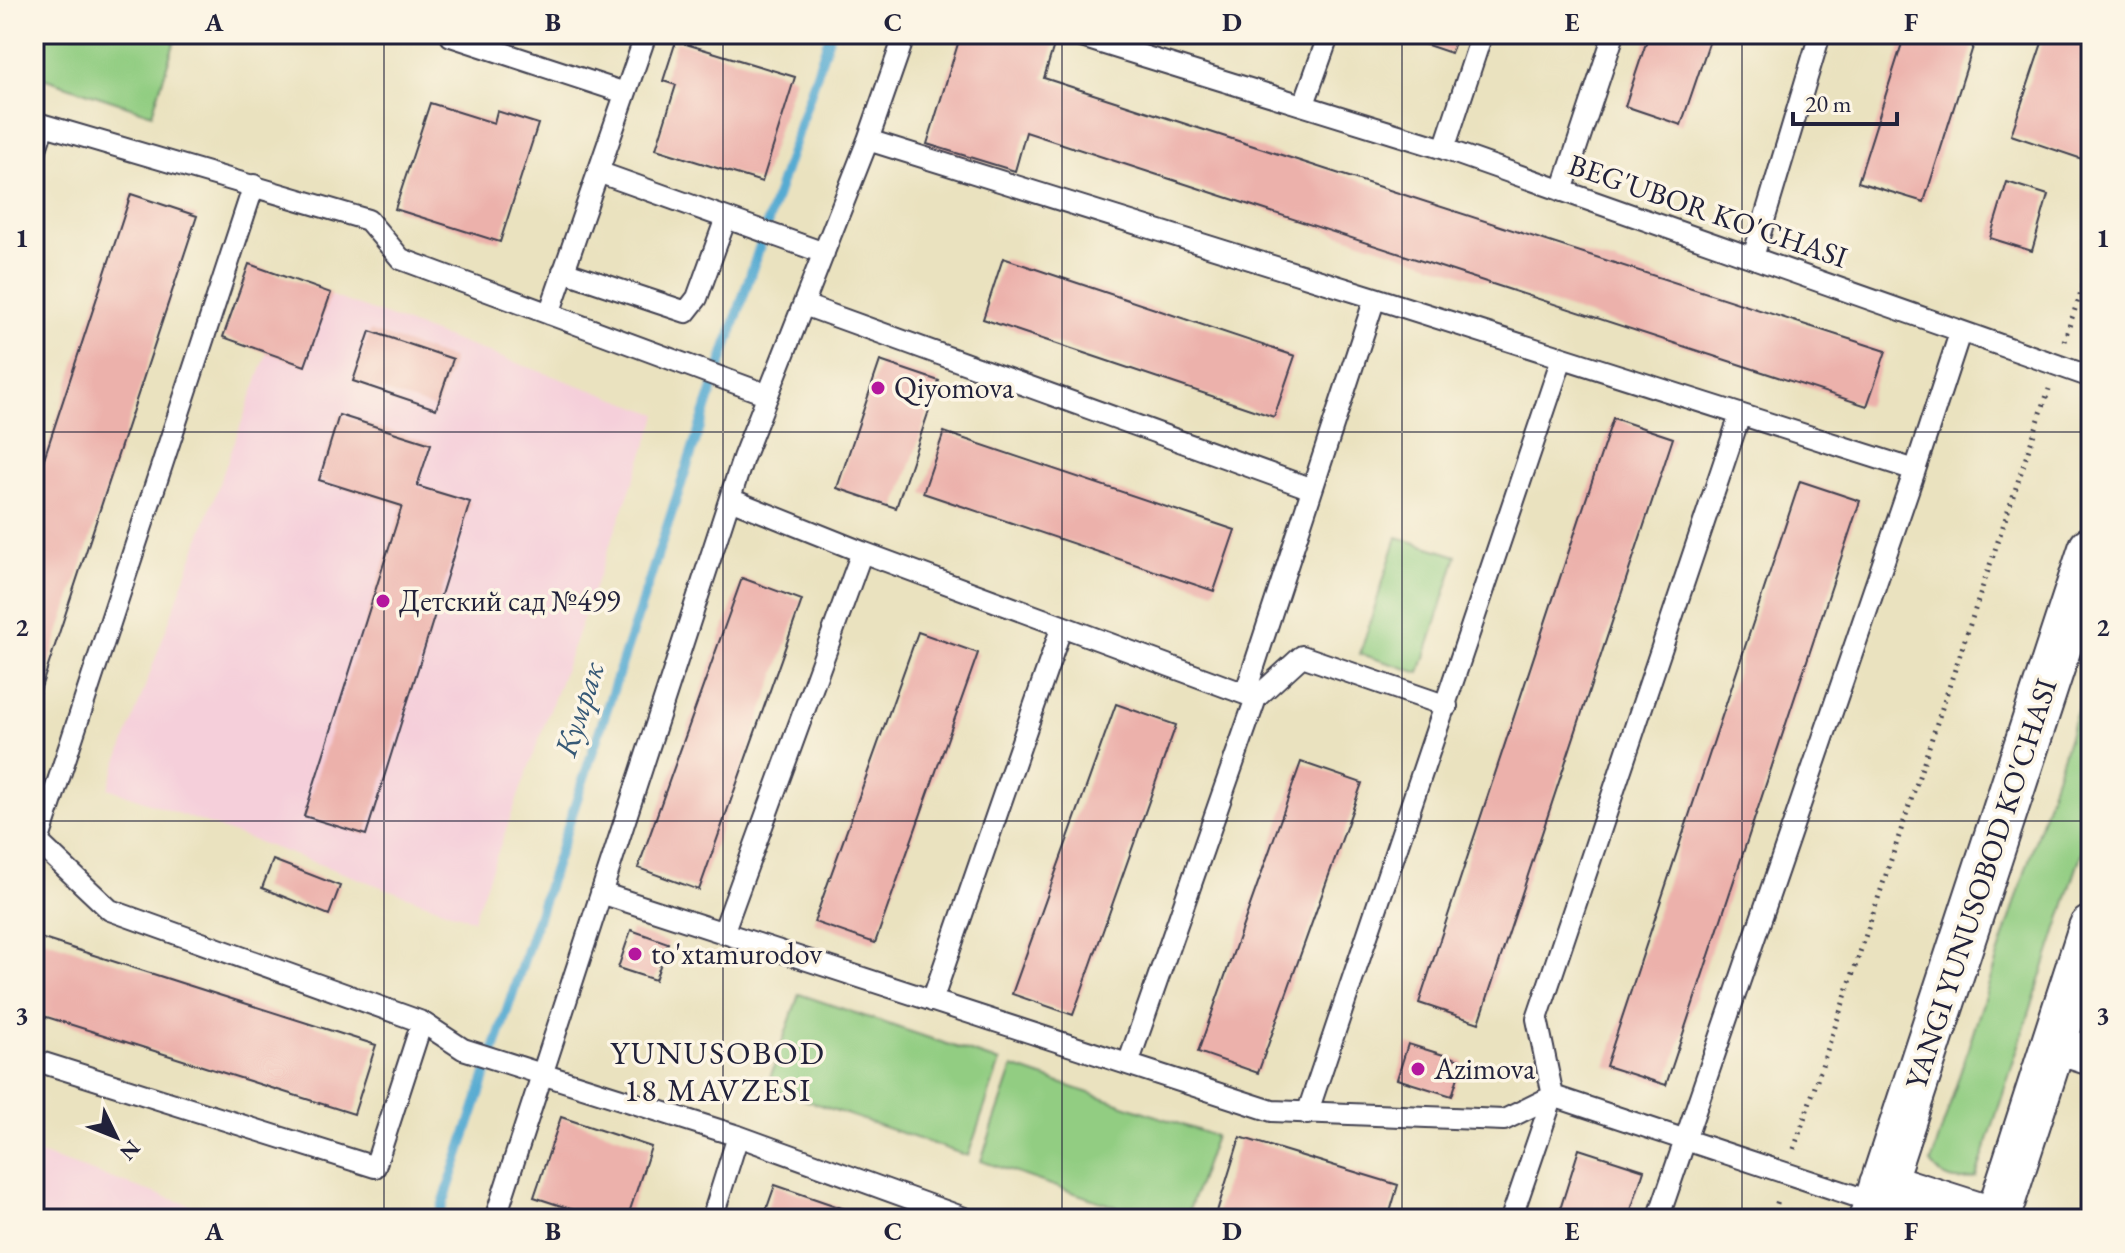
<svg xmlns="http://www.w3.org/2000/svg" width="2125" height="1253" viewBox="0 0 2125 1253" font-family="'EB Garamond',serif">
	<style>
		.built { fill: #f5cfda }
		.green { fill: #92cd82; stroke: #5a785e; stroke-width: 2 }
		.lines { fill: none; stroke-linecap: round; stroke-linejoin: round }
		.stream { stroke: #56abd2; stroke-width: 10 }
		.building { fill: #ecb1ab }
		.lane-casing { stroke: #403f4f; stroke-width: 24 }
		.street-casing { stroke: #403f4f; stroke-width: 42 }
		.secondary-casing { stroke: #403f4f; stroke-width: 48 }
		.path { stroke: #403f4f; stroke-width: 5; stroke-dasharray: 2 6; stroke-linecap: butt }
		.lane { stroke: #fff; stroke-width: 20 }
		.street { stroke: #fff; stroke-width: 38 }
		.secondary { stroke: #fff; stroke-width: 44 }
		.grid { fill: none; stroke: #22223b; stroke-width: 2; stroke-opacity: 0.55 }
		.poi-dot { fill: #b5179e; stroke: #fcf5e5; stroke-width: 3 }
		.labels { text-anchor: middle; stroke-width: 7; stroke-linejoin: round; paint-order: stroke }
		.street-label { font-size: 30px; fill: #22223b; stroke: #fcf5e5 }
		.poi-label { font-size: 30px; fill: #22223b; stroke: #fcf5e5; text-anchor: start }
		.water-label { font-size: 32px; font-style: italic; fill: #375977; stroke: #fcf5e5 }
		.neighbourhood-label { font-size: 32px; letter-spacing: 2px; fill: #22223b; stroke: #fcf5e5 }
		.neatline { fill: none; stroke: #22223b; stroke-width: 3 }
		.grid-label { font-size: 26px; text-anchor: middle; font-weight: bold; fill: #22223b }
	</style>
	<rect width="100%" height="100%" fill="#fcf5e5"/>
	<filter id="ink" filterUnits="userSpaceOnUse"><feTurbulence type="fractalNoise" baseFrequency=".0125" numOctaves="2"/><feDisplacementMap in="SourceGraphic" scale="16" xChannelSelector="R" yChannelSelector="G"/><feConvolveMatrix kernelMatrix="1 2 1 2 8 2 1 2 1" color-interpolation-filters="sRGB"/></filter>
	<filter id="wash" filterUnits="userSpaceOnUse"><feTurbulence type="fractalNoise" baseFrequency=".006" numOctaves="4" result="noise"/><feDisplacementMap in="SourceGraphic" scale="32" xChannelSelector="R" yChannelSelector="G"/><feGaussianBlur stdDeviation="1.8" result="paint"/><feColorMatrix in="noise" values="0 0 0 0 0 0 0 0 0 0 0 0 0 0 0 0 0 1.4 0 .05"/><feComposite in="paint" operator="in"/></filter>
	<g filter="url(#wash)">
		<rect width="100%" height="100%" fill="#eae2bf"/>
		<path class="built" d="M293 282 658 414 473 920 108 788Z
			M34 1152 231 1219H34Z"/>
		<path class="green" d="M34 34H177L152 114 34 75Z
			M1397 537 1457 556 1420 673 1360 654Z
			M2091 668V824L1976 1177C1956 1184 1943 1180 1931 1163Z
			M799 994 1000 1062 968 1156 767 1087Z
			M1013 1067 1215 1136 1186 1219H1151L981 1161Z"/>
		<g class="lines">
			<path class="stream" d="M438 1219 830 34"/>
		</g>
		<g id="blocks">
			<path class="building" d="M961 34H1019L1054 45 1044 78 1886 351 1867 406 1026 132 1015 171 927 144Z
				M1395 34H1458L1451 53Z
				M1649 34H1712L1681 125 1625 106Z
				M1905 34H1977L1924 202 1858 182Z
				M2045 34H2091V162L2011 135Z
				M676 41 795 77 762 182 656 149 676 85 663 81Z
				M430 103 494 123 497 111 538 124 500 242 395 209Z
				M2007 182 2048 195 2032 251 1990 238Z
				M131 194 197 216 34 709V489Z
				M1003 258 1295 356 1274 417 983 319Z
				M249 264 331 293 305 366 223 337Z
				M370 331 453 359 436 409 353 381Z
				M880 361 939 381 896 508 837 488Z
				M339 415 431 444 417 486 470 502 366 835 304 816 402 506 319 480Z
				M1613 418 1673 438 1479 1023 1419 1003Z
				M944 432 1235 530 1214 591 923 493Z
				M1800 481 1860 501 1666 1085 1606 1066Z
				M742 578 802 600 699 890 638 868Z
				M918 632 978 653 875 943 814 922Z
				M1116 704 1176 725 1073 1015 1012 994Z
				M1301 762 1362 783 1258 1073 1198 1052Z
				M273 860 340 886 329 915 262 888Z
				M631 930 668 943 655 980 618 968Z
				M37 937 376 1045 354 1114 34 1013V948Z
				M1408 1044 1463 1061 1452 1096 1397 1079Z
				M561 1117 651 1147 627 1219H601L534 1197Z
				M1240 1137 1398 1185 1388 1219 1215 1218Z
				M1579 1149 1644 1170 1628 1219H1557Z
				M775 1185 865 1216V1219H763Z"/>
		</g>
	</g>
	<g filter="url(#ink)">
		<use href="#blocks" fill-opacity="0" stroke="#403f4f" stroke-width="2"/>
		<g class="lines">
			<g class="lane-casing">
				<path id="lane" d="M1072 34 1444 149 2091 377
					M451 36 625 93
					M1304 104 1329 34
					M34 122 368 220 401 259 768 395
					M868 140 1375 298 1245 694
					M1444 149 1482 34
					M34 155 44 125
					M598 172 824 253
					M1562 191 1614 34
					M1753 257 1820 34
					M563 271 686 312 697 298 726 218
					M1375 298 1915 470 1960 333
					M804 305 1312 489
					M549 314 646 34
					M730 499 862 552 1256 698 1302 656 1447 706
					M34 838 110 910 422 1022 463 1049 738 1136 967 1219
					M38 842 254 185
					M601 893 1272 1111 1504 1120 1553 1096 1876 1203
					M723 933 862 552
					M932 1001 1062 626
					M34 1060 375 1167 422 1022
					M1128 1064 1256 698
					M1307 1114 1562 358
					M495 1219 743 458 868 140 905 34
					M712 1219 738 1136
					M1511 1219 1553 1096 1537 1019 1740 415
					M1658 1219 1915 470"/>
			</g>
			<g class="street-casing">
				<path id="street" d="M2054 1044 2091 1056"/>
			</g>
			<g class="secondary-casing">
				<path id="secondary" d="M1882 1184 1992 1219
					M1871 1219 2091 549
					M1997 1219 2091 928"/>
			</g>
			<path class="path" d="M2064 341 2091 263
				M1794 1149 2049 389
				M1772 1219 1779 1197"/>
			<use href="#lane" class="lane"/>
			<use href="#street" class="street"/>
			<use href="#secondary" class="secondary"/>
		</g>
	</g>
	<path class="grid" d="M384 34V1219M723 34V1219M1062 34V1219M1402 34V1219M1742 34V1219M34 432H2091M34 821H2091"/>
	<g class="poi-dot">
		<circle cx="878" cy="388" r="8"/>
		<circle cx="383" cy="601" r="8"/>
		<circle cx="635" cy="954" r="8"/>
		<circle cx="1418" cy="1069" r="8"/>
	</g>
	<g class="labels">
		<g class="street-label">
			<text transform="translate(1708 211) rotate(19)" y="10">BEG'UBOR KO'CHASI</text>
			<text transform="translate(1981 884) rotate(-72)" y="10">YANGI YUNUSOBOD KO'CHASI</text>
		</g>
		<g class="poi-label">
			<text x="894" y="398">Qiyomova</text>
			<text x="399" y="611">Детский сад №499</text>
			<text x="651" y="964">to'xtamurodov</text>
			<text x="1434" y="1079">Azimova</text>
		</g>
		<g class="water-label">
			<text transform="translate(579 709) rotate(-72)" y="11">Кумрак</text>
		</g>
		<g class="neighbourhood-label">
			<text x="718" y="1064">YUNUSOBOD<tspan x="718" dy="37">18 MAVZESI</tspan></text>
		</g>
	</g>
	<rect width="2125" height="1253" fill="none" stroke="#fcf5e5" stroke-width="88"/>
	<g transform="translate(116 1137) rotate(133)" stroke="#fcf5e5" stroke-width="6" paint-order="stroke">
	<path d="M0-6L14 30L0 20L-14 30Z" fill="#22223b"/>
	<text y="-12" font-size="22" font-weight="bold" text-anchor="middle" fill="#22223b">N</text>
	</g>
	<path d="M1793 112v12h104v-12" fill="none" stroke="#22223b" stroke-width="4"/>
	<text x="1805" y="112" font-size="24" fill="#22223b" stroke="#fcf5e5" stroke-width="6" paint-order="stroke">20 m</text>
	<rect x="44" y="44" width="2037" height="1165" class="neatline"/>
	<g class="grid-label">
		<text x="214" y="31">A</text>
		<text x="553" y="31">B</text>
		<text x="893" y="31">C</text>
		<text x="1232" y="31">D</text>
		<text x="1572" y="31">E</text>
		<text x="1911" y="31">F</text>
		<text x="22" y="247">1</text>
		<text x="2103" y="247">1</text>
		<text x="22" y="636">2</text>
		<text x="2103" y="636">2</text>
		<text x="22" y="1024">3</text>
		<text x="2103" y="1024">3</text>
		<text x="214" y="1240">A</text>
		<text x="553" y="1240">B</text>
		<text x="893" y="1240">C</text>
		<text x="1232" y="1240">D</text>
		<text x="1572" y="1240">E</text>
		<text x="1911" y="1240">F</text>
	</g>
</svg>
